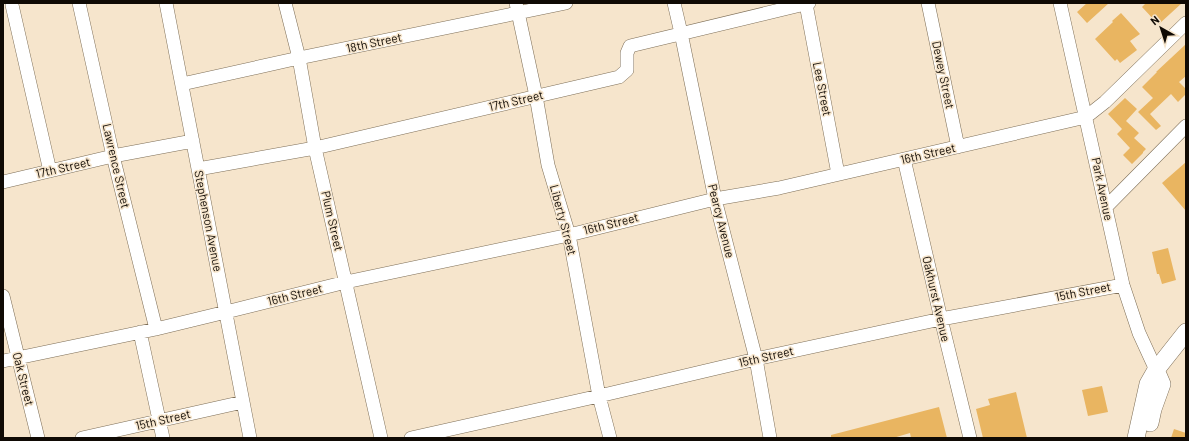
<svg xmlns="http://www.w3.org/2000/svg" width="1189" height="441" viewBox="0 0 1189 441" font-family="Barlow,sans-serif">
	<style>
		.building { fill: #e9b561 }
		.lines { fill: none; stroke-linecap: round; stroke-linejoin: round }
		.minor-casing { stroke: #7e6f58; stroke-width: 14 }
		.major-casing { stroke: #7e6f58; stroke-width: 18 }
		.minor { stroke: #fff; stroke-width: 13 }
		.major { stroke: #fff; stroke-width: 17 }
		.labels { text-anchor: middle; stroke-width: 3; stroke-linejoin: round; paint-order: stroke }
		.street-label { font-size: 12px; fill: #100a04; stroke: #f6e5cc }
	</style>
	<rect width="100%" height="100%" fill="#f6e5cc"/>
	<path class="building" d="M1087 3H1109L1087 23 1077 12Z
		M1146 3H1182L1159 24 1157 21 1156 22 1142 7Z
		M1121 13 1140 34 1130 41 1137 50 1120 63 1117 59 1115 61 1095 39 1113 22 1112 21Z
		M1186 44V76L1179 82 1186 89V94L1178 102 1171 94 1150 114 1161 126 1156 130 1138 112 1153 98 1142 87 1157 72H1156Z
		M1125 98 1137 109 1126 121 1139 133 1134 138 1146 149 1143 152V153L1132 164 1123 155 1130 148 1117 134 1122 129 1108 114Z
		M1186 162V211L1162 183Z
		M1168 248 1176 280 1162 284 1159 274H1157L1152 252Z
		M1102 386 1108 412 1088 416 1082 390Z
		M1016 392 1027 438H983L976 409 990 405 988 399Z
		M939 407 947 438H911L910 433 893 438H831V435Z
		M1174 429 1186 433V438H1171Z"/>
	<g class="lines">
		<g class="minor-casing">
			<path id="minor" d="M79 3 113 156 156 329
				M166 3 250 438
				M285 3 299 58 315 148 381 438
				M516 3 536 96 548 165 569 235 599 396 610 438
				M674 3 681 33 715 199 756 359 770 438
				M928 3 958 147
				M1060 3 1123 285 1139 333 1156 370
				M806 4 838 174
				M12 5 50 171
				M182 84 299 58 566 3
				M904 159 941 319 970 438
				M198 169 315 148 619 77 627 70V53L630 46 809 3
				M3 182 113 156 193 141
				M1106 207 1186 126
				M3 296 38 438
				M140 332 163 438
				M3 361 156 329 226 312 346 282 569 235 715 199 779 188 1086 117 1105 102 1186 23
				M82 438 243 402
				M411 438 599 396 756 359 941 319 1123 285"/>
		</g>
		<g class="major-casing">
			<path id="major" d="M1150 423 1153 409 1162 384 1156 370
				M1136 438 1148 384 1156 370 1186 332"/>
		</g>
		<use href="#minor" class="minor"/>
		<use href="#major" class="major"/>
	</g>
	<g class="labels">
		<g class="street-label">
			<text transform="translate(374 43) rotate(-12)" y="4">18th Street</text>
			<text transform="translate(943 75) rotate(78)" y="4">Dewey Street</text>
			<text transform="translate(822 89) rotate(79)" y="4">Lee Street</text>
			<text transform="translate(516 101) rotate(-13)" y="4">17th Street</text>
			<text transform="translate(928 154) rotate(-13)" y="4">16th Street</text>
			<text transform="translate(116 166) rotate(77)" y="4">Lawrence Street</text>
			<text transform="translate(63 168) rotate(-13)" y="4">17th Street</text>
			<text transform="translate(1102 189) rotate(78)" y="4">Park Avenue</text>
			<text transform="translate(563 220) rotate(75)" y="4">Liberty Street</text>
			<text transform="translate(208 221) rotate(79)" y="4">Stephenson Avenue</text>
			<text transform="translate(332 221) rotate(77)" y="4">Plum Street</text>
			<text transform="translate(721 221) rotate(76)" y="4">Pearcy Avenue</text>
			<text transform="translate(611 224) rotate(-14)" y="4">16th Street</text>
			<text transform="translate(1083 292) rotate(-11)" y="4">15th Street</text>
			<text transform="translate(295 295) rotate(-14)" y="4">16th Street</text>
			<text transform="translate(936 299) rotate(77)" y="4">Oakhurst Avenue</text>
			<text transform="translate(766 357) rotate(-13)" y="4">15th Street</text>
			<text transform="translate(23 379) rotate(76)" y="4">Oak Street</text>
			<text transform="translate(163 420) rotate(-13)" y="4">15th Street</text>
		</g>
	</g>
	<rect width="1189" height="441" fill="none" stroke="#100a04" stroke-width="8"/>
	<g transform="translate(1161 28) rotate(321)" stroke="#f6e5cc" stroke-width="3" paint-order="stroke">
	<path d="M0-3L7 15L0 10L-7 15Z" fill="#100a04"/>
	<text y="-6" font-size="11" font-weight="bold" text-anchor="middle" fill="#100a04">N</text>
	</g>
</svg>
